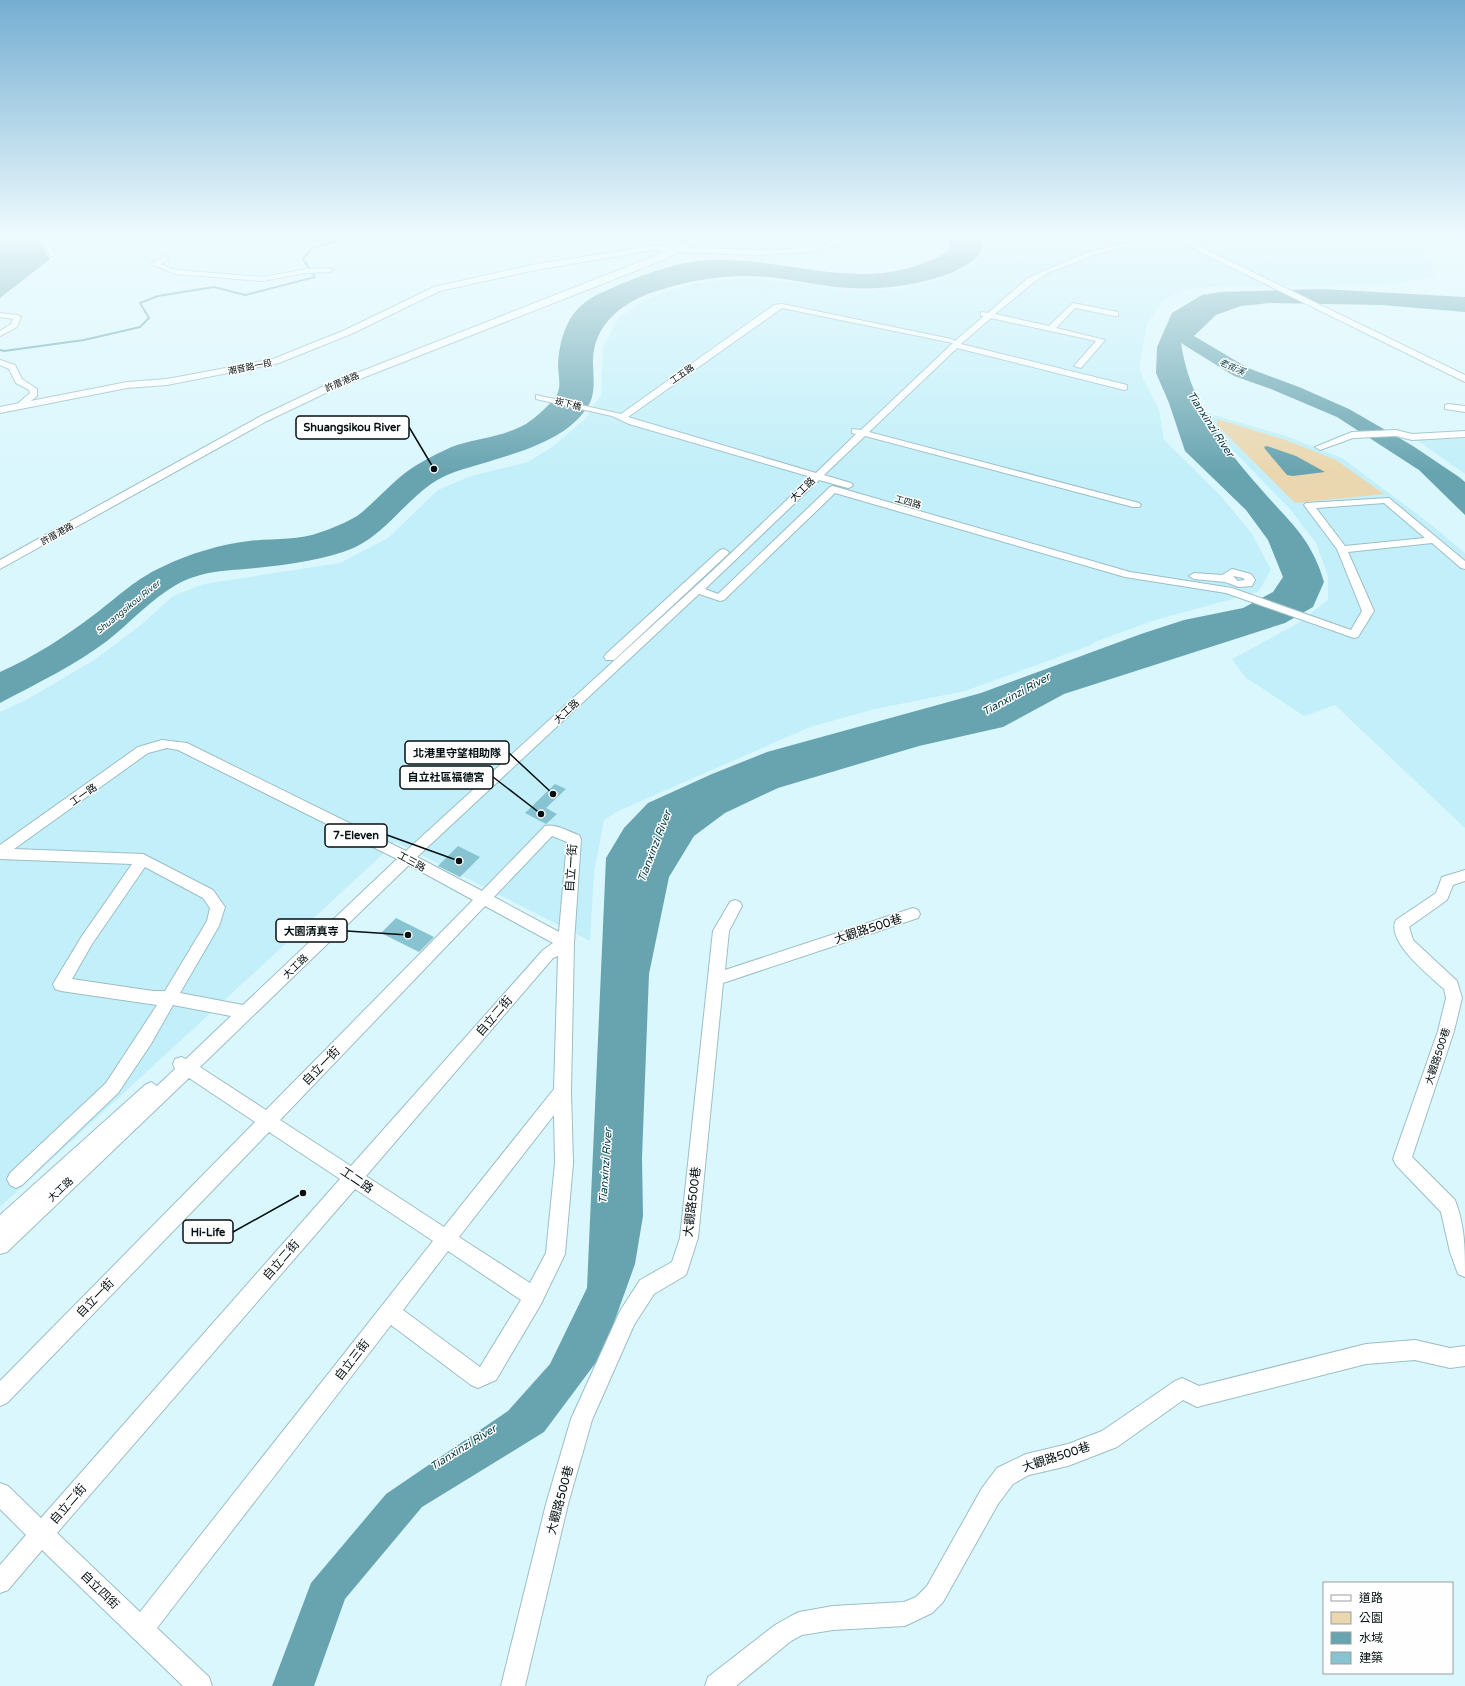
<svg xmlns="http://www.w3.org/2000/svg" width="1465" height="1686" viewBox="0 0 1465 1686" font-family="'Varela Round','Noto Sans TC',sans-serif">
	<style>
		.built { fill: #c2eff9 }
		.green { fill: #ead7af }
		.water { fill: #68a4b0 }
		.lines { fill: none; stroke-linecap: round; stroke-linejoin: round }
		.stream { stroke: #68a4b0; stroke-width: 2 }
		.building { fill: #87c3d0 }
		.minor-casing { stroke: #9cbec5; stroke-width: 2 }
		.tertiary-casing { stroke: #9cbec5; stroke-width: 2 }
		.minor { fill: #fff; fill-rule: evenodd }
		.tertiary { fill: #fff; fill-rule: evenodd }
		.labels { text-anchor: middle; stroke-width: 3; stroke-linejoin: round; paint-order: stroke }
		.far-street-label { font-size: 9px; fill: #040f11; stroke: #fefefe }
		.far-water-label { font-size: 9px; font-style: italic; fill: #003b44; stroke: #fefefe }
		.street-label { font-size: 10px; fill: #040f11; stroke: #fefefe }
		.water-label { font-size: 11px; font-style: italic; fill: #003b44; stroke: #fefefe }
		.near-street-label { font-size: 12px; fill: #040f11; stroke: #fefefe }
		.leader { fill: none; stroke: #040f11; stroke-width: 1.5 }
		.callout-dot { fill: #040f11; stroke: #fefefe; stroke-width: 1.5 }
		.callout { fill: #fefefe; stroke: #040f11; stroke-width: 1.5 }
		.callout-label { font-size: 11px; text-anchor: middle; font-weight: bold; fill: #040f11 }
	</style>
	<rect width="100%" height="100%" fill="#daf7fd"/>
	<path class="built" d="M986 236H1415L1429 256 1435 276 1396 284 1205 287 1180 291 1161 302 1147 324 1139 367 1144 381 1159 409 1164 440 1220 495 1252 534 1271 570 1258 592 1155 620 1092 643 1091 645 965 691 875 709 810 727 618 811 604 820 594 872 590 941 396 842 0 1207V712L26 700 96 659 142 624 173 596 204 584 340 563 388 538 438 490 471 476 528 462 552 447 585 419 601 395 603 347 618 319 638 304 667 291 703 282 722 280 752 278 860 291 905 288 942 279 972 265 986 252Z
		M1207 413 1286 436 1342 458 1429 523 1465 553V828L1335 705 1304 716 1245 677 1232 659 1295 625 1328 600V576L1316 543 1290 509 1207 424Z
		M1414 438 1465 439V474Z"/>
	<path class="green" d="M1217 419 1286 440 1336 460 1384 494 1295 503 1217 425Z"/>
	<path class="water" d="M0 236H32L39 243 50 259 0 298Z
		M950 236H980C981 240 982 244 982 248 980 260 961 268 951 273 913 287 874 291 835 287 806 283 776 276 747 276 716 276 689 281 660 290 625 300 593 323 593 362 593 374 595 385 592 397 588 412 570 428 557 435 538 446 517 453 497 459 474 467 451 470 431 484 400 506 381 540 343 552 314 561 286 565 256 568 226 571 203 570 176 585 151 599 130 623 107 641 75 665 36 684 0 703V672C34 657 66 636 95 614 119 596 135 579 164 566 189 554 221 544 249 541 274 538 298 541 321 532 333 528 347 522 357 516 376 502 392 481 412 468 418 464 425 460 431 457 439 453 448 448 457 445 479 438 505 436 526 424 535 418 554 402 558 392 561 385 558 373 558 365 560 333 570 306 601 293 636 277 675 261 713 260 797 258 868 298 949 251Z
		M1322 289 1465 297V312L1381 305 1270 303 1241 306 1216 315 1194 336 1248 368 1299 387 1349 409 1413 446 1459 477 1465 482V515L1419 470 1337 417 1271 389 1234 376 1181 343C1189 400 1223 446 1260 488 1289 522 1311 537 1324 582L1313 607 1285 623 1064 694 1003 727 919 746 778 788 725 813 694 836 669 877 649 974 642 1158 643 1216 635 1264 603 1353 544 1432 422 1507 345 1599 314 1686H272L311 1583 386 1494 508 1411 550 1364 587 1288 606 858 624 828 648 803 712 774 767 752 981 693 1141 634 1184 620 1243 608 1273 592 1283 577 1268 540 1246 510 1185 451 1169 403 1156 373 1157 347 1172 313 1202 295 1220 292Z
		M1267 446 1296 456 1325 472 1293 476 1287 475 1265 449 1264 447Z"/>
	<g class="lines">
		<path class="stream" d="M0 350 4 351 84 340 140 327 149 318 140 303 158 296 214 287 245 295 315 277 303 259 312 248 355 236"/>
	</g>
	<path class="building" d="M555 784 566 789 546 808 557 814 546 824 525 813Z
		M458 846 480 857 460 877 438 866Z
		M396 918 434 937 419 952 381 933Z"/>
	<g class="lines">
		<g class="minor-casing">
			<path id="minor" d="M34 236H41L53 248 54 256H50L47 249Z
				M1157 236H1169L1093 255 1048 273 1034 282 995 314 1049 326 1073 303 1118 312V316H1115L1075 308 1056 328 1105 340 1081 368 1074 366 1096 341 991 318 961 344 1127 385V389L1124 390 957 348 869 432 1139 503 1141 505 1139 507H1133L865 436 824 475 851 483 853 485 851 487 848 488 819 480 705 589 718 594 830 487 833 486 1130 572 1232 588 1351 630 1362 611 1337 549 1304 505 1306 503 1389 498 1465 561V569L1461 568 1432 543 1348 552 1374 611 1358 637 1354 638 1226 593 1125 577 835 493 724 600 720 601 699 594 417 857 482 891 545 826C555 823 569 832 579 835L581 839 574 943 571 1091 573 1163 565 1254 541 1304 496 1380 478 1388 471 1385 391 1325 157 1628 209 1677 212 1686H183L42 1550 8 1590 0 1593V1565L26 1535 0 1509V1483L8 1486 41 1518 340 1179 269 1132 7 1403 0 1406V1381L255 1122 189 1078 7 1252 0 1254V1215L145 1085 151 1082 157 1086 175 1069 173 1064 175 1059 181 1057 186 1059 231 1016 173 1005 151 1044 118 1093 22 1185 16 1188 10 1185 7 1179 10 1173 106 1083 157 1005 61 991 55 989 53 984 82 936 132 864 0 859V845L138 747 162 740 187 743 406 851 709 574 811 477 629 424 612 416 536 399V395L621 414 774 305 782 304 951 339 955 341 984 316H981V312L988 313 1028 278 1044 271 1089 252ZM782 308 953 343 861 430 852 429V433L856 434 816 473 628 417ZM1384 503 1425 538 1345 546 1316 508ZM167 748 178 750 397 859 243 1005 180 993 219 926 225 907 213 890 143 854 14 849 148 753ZM552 836 567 842 559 932 494 897ZM409 865 473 900 266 1110 200 1067ZM145 867 203 898 210 908 207 921 165 991H153L72 979 92 944ZM485 906 553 943 543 950 351 1166 280 1120ZM558 956 554 1089 444 1227 366 1176 553 958ZM554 1115 555 1163 546 1253 530 1283 459 1237ZM355 1189 433 1241 140 1612 57 1533ZM448 1251 521 1300 480 1367 403 1310Z
				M166 256 168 257V259L160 264 176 270 263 277 306 269 330 268 334 270 330 272 306 273 263 281 175 274 151 264Z
				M0 313 17 315 21 317 17 327 0 336V331L11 324 13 319 0 317Z
				M0 360 15 365 22 379 37 389V396L22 408 19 409 15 406 30 393 29 390 16 383 9 369 0 365Z
				M1448 404 1465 406V412L1445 409V405Z
				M1396 430 1412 434 1465 431V437L1412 440 1396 436 1353 438 1320 450 1315 447 1352 432Z
				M724 549 729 552 728 554 614 660H606L604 657 606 654 720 550Z
				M1232 569 1251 574 1255 580 1252 586 1239 587 1225 582 1194 579 1189 576 1194 573 1222 575ZM1233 576 1243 578 1245 580 1238 581Z
				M1465 870V881L1453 885 1447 900 1409 927 1413 940 1457 981 1462 998 1454 1031 1412 1157 1455 1200C1465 1226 1465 1248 1465 1277L1458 1274 1450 1252 1441 1212 1396 1165 1393 1159 1438 1031 1446 998 1444 989C1430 976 1385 941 1396 920L1436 893 1442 877Z
				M735 900 740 902 742 906 729 931 725 970 913 908 918 910 920 914 918 918 723 983 698 1238 686 1275 654 1294 634 1325 592 1420 568 1504 525 1686H501L546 1504 571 1419 620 1311 640 1280 672 1262 680 1238 713 931 730 902Z
				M1415 1340 1450 1348 1465 1346V1366L1450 1368 1415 1360 1366 1364 1197 1407 1183 1400 1117 1447 1068 1466 1029 1475 1013 1484 998 1504 943 1602 932 1613 905 1626 833 1630 802 1635 791 1641 736 1686H705L708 1677 775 1625 791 1616 799 1612 833 1606 904 1602 916 1597 927 1586 982 1488 997 1468 1026 1454 1068 1444 1102 1431 1175 1381 1182 1378 1199 1386 1366 1344Z"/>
		</g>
		<g class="tertiary-casing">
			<path id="tertiary" d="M696 236H706L687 247C714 248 823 257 839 236H847L839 245 808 252 759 255 678 252 663 260 332 390 267 421 0 569V560L259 417 324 386 667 251 652 250 531 271 440 291 351 334 279 363 167 385 127 388 0 413V407L127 382 167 379 273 359 345 330 434 287 531 265 652 246 675 247Z
				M1168 236H1178L1465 375V382Z"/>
		</g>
		<use href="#minor" class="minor"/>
		<use href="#tertiary" class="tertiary"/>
	</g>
	<linearGradient id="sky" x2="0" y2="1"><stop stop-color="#75aed2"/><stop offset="0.5" stop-color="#eefbfe"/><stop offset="1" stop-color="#eefbfe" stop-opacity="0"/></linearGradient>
	<rect width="1465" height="472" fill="url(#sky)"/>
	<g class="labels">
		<g class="far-street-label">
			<text transform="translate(250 367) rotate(-11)" y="3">潮音路一段</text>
			<text transform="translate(682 374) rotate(-35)" y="3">工五路</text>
			<text transform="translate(342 382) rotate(-23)" y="3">許厝港路</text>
			<text transform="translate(568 404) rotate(14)" y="3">崁下橋</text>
			<text transform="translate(908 502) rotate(16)" y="3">工四路</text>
			<text transform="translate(57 534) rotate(-29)" y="3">許厝港路</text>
		</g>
		<g class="far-water-label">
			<text transform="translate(1232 367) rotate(24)" y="3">老街溪</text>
			<text transform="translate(128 607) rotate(-39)" y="3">Shuangsikou River</text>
		</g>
		<g class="street-label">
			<text transform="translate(802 489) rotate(-44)" y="4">大工路</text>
			<text transform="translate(566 711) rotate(-43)" y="4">大工路</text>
			<text transform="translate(83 794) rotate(-35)" y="4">工一路</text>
			<text transform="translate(412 861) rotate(28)" y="4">工三路</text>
			<text transform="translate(295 966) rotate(-44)" y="4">大工路</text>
			<text transform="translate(1437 1056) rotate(-72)" y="4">大觀路500巷</text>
			<text transform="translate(60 1189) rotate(-43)" y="4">大工路</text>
		</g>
		<g class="water-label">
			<text transform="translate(1211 424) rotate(57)" y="4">Tianxinzi River</text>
			<text transform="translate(1016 694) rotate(-29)" y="4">Tianxinzi River</text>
			<text transform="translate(654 846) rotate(-69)" y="4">Tianxinzi River</text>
			<text transform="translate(605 1166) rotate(-86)" y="4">Tianxinzi River</text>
			<text transform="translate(463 1447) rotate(-32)" y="4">Tianxinzi River</text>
		</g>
		<g class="near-street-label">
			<text transform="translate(571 868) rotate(-86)" y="4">自立一街</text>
			<text transform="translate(868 929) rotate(-18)" y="4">大觀路500巷</text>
			<text transform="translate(494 1016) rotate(-49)" y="4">自立二街</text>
			<text transform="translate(321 1066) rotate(-46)" y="4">自立一街</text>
			<text transform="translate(357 1180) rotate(34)" y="4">工二路</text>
			<text transform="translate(692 1202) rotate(-83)" y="4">大觀路500巷</text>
			<text transform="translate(281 1260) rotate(-49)" y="4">自立二街</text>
			<text transform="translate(95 1298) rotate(-46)" y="4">自立一街</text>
			<text transform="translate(352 1360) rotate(-52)" y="4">自立三街</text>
			<text transform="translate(1056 1457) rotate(-18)" y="4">大觀路500巷</text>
			<text transform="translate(560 1500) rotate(-75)" y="4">大觀路500巷</text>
			<text transform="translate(68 1504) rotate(-49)" y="4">自立二街</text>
			<text transform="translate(100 1590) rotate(44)" y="4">自立四街</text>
		</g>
	</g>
	<path class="leader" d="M434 469L409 427M553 794L509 753M541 814L493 777M459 861L387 835M408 935L347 931M303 1193L233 1232"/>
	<g class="callout-dot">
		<circle cx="434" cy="469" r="4"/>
		<circle cx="553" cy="794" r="4"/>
		<circle cx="541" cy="814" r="4"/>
		<circle cx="459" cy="861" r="4"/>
		<circle cx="408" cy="935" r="4"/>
		<circle cx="303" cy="1193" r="4"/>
	</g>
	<g class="callout">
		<rect x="296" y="416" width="113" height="23" rx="4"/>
		<rect x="405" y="741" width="104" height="23" rx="4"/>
		<rect x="400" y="766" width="93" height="23" rx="4"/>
		<rect x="325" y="824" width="62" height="23" rx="4"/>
		<rect x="276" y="919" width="71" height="23" rx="4"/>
		<rect x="183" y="1220" width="50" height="23" rx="4"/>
	</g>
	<g class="callout-label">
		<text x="352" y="431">Shuangsikou River</text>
		<text x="457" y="757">北港里守望相助隊</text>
		<text x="446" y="781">自立社區福德宮</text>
		<text x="356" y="839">7-Eleven</text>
		<text x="311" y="935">大園清真寺</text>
		<text x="208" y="1236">Hi-Life</text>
	</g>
	<rect x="1323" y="1582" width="130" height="92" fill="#fefefe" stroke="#9a9e9f"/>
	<rect x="1331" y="1595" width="20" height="6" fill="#ffffff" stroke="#9a9e9f"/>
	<text x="1359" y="1602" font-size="12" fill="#040f11">道路</text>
	<rect x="1331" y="1612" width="20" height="12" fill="#ead7af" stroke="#9a9e9f"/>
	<text x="1359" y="1622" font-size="12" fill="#040f11">公園</text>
	<rect x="1331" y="1632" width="20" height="12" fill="#68a4b0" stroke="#9a9e9f"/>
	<text x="1359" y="1642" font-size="12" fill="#040f11">水域</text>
	<rect x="1331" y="1652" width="20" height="12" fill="#87c3d0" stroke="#9a9e9f"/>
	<text x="1359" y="1662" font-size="12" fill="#040f11">建築</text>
</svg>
